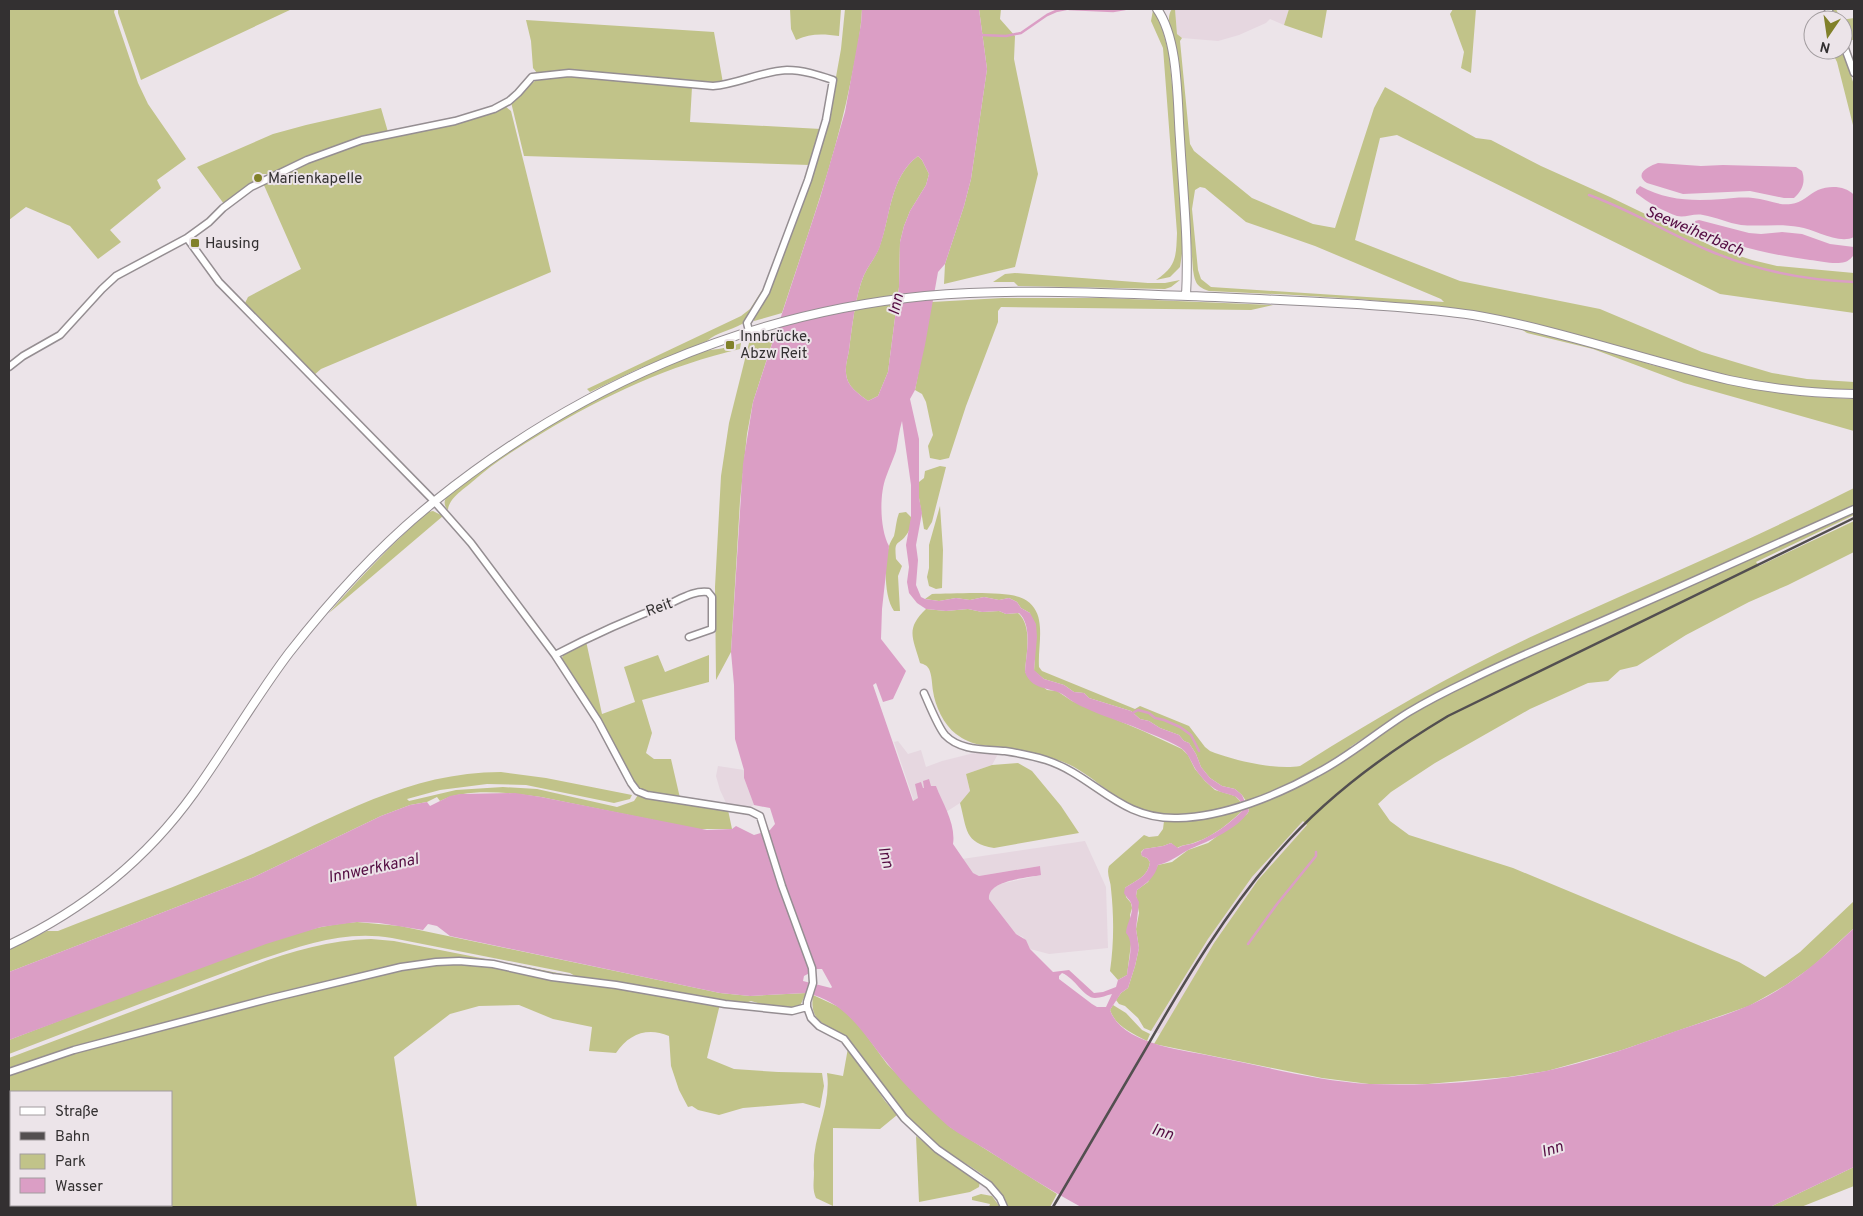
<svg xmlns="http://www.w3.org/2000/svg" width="1863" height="1216" viewBox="0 0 1863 1216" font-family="Overpass,sans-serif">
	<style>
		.built { fill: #e6d7e0 }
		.green { fill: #c1c389; fill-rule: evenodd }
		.water { fill: #db9ec5; fill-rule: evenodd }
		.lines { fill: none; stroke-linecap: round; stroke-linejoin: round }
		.stream { stroke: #db9ec5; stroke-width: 2.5 }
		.minor-casing { stroke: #958e92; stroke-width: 9 }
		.tertiary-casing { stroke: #958e92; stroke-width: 10 }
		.minor { stroke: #fff; stroke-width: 6 }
		.tertiary { stroke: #fff; stroke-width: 8 }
		.rail { stroke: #534f50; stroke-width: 2.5 }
		.poi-dot { fill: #81812a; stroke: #ece4e9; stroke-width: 2 }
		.labels { text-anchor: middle; stroke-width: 4; stroke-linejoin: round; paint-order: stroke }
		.poi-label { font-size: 15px; fill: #333031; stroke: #ece4e9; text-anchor: start }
		.street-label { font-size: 15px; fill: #333031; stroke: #ece4e9 }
		.water-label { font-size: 16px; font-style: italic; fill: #530b41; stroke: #ece4e9 }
	</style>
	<rect width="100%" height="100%" fill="#ece4e9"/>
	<path class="built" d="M1175 9H1289L1284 25 1270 19 1266 23 1239 35 1218 41 1182 38 1177 34Z
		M898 741 908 754 921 750 926 767 942 761 974 753 998 754 992 765 966 774 970 792 960 803 946 812 936 786 923 788 918 793V798L914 801 894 742Z
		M718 766 744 770V778L754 805 747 808 727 805 720 790 716 776Z
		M1303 821 1307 825 1258 880 1214 943 1161 1034 1151 1031 1208 939 1252 877Z
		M1085 841 1106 887 1108 948 1049 954 1030 949 1023 937 1016 934 989 899 988 894 993 888 1000 884 1041 875 1040 866 979 876 972 873 962 859Z"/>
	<path class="green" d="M9 9H115L114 12 138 83 148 104 186 159 157 180 161 188 110 230 121 242 98 259 70 226 26 207 9 220Z
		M118 9H292L141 80 118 13Z
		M790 9H841L839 36C824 34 810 33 796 40L791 29Z
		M845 9H862C861 33 856 56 851 80 835 160 807 236 782 313L754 321V319L770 290 834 88 841 49Z
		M979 9H1001L1000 19 1015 36 1014 59 1017 74 1038 174 1015 267 944 284 945 264 964 206 971 179 987 69Z
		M1172 9H1175L1177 34 1182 38 1180 41 1190 144 1194 151 1252 198 1313 224 1335 228 1374 108 1385 87 1476 138 1491 140 1541 166 1610 197 1718 249 1752 260 1777 266 1854 273V313L1720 294 1397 135 1380 138 1355 240 1460 281 1600 309 1702 352 1745 365 1772 373 1807 379 1854 382V391C1812 389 1771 385 1730 376 1664 361 1599 338 1533 324 1427 300 1317 296 1209 291 1197 287 1195 283 1193 270L1177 52C1174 40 1164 19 1172 9ZM1200 187 1205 188 1246 222 1315 246 1441 299 1444 302 1211 287 1201 279 1198 270 1192 209 1195 190Z
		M1289 9H1327L1322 38 1284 25Z
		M1453 9H1476L1471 73 1461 68 1464 52 1450 14Z
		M1831 9H1836L1841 20 1854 18V42L1853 40H1845L1843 35V20H1836Z
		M1153 10 1161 24 1169 54 1177 136 1183 247 1180 267 1170 277 1156 280C1177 266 1176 256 1177 233L1163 48 1151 21Z
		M526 20 714 32 723 83 715 84 568 71 537 73 533 68 531 41Z
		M1831 50H1843L1854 85V129L1837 62Z
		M569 75 692 87 690 122 821 129 810 165 524 156 511 102 536 80Z
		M505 106 511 111 551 272 321 369 314 375 245 303 248 297 301 269 263 183 303 164 356 145Z
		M381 108 388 132 270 174H260L253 176 254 182 224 204 197 167 273 134 306 125Z
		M918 156 922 160 929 174 926 185 910 211 904 226 900 242 899 287 888 372 878 396 868 401C858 393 847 387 846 373 845 365 848 357 849 350 852 328 855 296 864 275 868 266 875 258 879 248 891 217 889 178 918 156Z
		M1015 273 1148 283H1165L1180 280 1171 287 1165 289 1018 286 1014 282H993L1005 274Z
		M768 281C763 295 755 316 742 324 730 331 717 332 707 341L638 369 590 392 587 389 741 316 750 309Z
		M1002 298H1105L1273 305 1251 310 1001 307 998 311V322L966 406 949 458 940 460 930 458 928 446 933 435 926 402 922 394 915 390 932 302Z
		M1521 329 1593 346 1652 365 1771 392 1816 397 1854 399V431L1684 383 1593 349 1527 333Z
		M776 331 753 402 747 434 740 501 731 652 716 680 715 587 721 476 729 423 749 343 748 338Z
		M741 343 740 349C670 365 604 396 544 432 519 447 493 463 472 482 463 490 449 498 448 510 445 507 444 504 445 500 449 492 461 486 468 480 527 435 593 396 662 367 672 363 694 352 704 351 719 349 726 348 741 343Z
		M940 466 946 467 932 522 927 530 924 529 919 498V482L924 478 925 471Z
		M1854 488V507L1454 684 1419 702 1350 747 1360 749 1400 721 1432 701 1506 666 1854 512V515L1756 562 1759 566 1854 521V552L1788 585 1749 602 1686 635 1637 666 1620 670 1608 681 1588 683 1530 709 1435 763 1391 792 1378 804 1390 821 1409 835 1513 868 1739 962 1765 977 1800 952 1854 901V928L1813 966 1786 985 1749 1006 1622 1050 1547 1071 1508 1077 1428 1084H1369L1322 1078 1154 1044 1214 943 1258 880 1307 825 1303 821 1252 877 1208 939 1151 1031 1144 1028 1138 1018 1125 1006 1119 1004 1116 1000 1121 993 1128 988 1135 966 1139 948 1136 929 1139 913 1136 896 1137 890 1148 882 1158 865 1172 862 1188 850 1208 843 1247 814 1249 811 1248 808 1272 799 1268 793 1246 801 1242 795 1235 789 1222 786 1210 778 1201 767 1196 754 1189 743 1184 741 1179 735 1160 728 1149 721 1140 719 1131 711 1089 698 1084 693 1074 692 1064 685 1044 679 1034 671 1035 656 1030 613 1021 608 1017 602 1009 598 999 600 984 597 970 600 956 598 939 601 925 599 932 594C952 594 1008 590 1024 599 1032 603 1038 612 1039 620 1042 636 1038 651 1039 667L1042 671 1135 709 1140 706 1189 726 1205 747 1210 751C1235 761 1276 770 1300 766 1376 718 1453 673 1535 635 1641 586 1750 541 1854 488Z
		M940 506 943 550 942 588 936 589 929 586 927 577 929 568V545Z
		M433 511 443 516 329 613C360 577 393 543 428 512Z
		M906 512 911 517C911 522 911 529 907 534 898 547 894 538 896 559L902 566 898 576 900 611H894C884 597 884 563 889 546 890 543 892 539 894 536 896 528 896 521 899 513Z
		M926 609 946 611 968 609 982 612 999 611 1006 614 1018 613C1033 626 1026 654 1025 672L1047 690 1057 691 1072 701 1143 731 1182 749 1188 755 1195 769 1205 781 1215 790 1235 796 1242 803C1215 811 1185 818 1156 814 1122 809 1098 778 1068 764 1048 755 1023 751 1002 748 984 745 972 746 956 734 944 725 935 706 933 691 932 685 932 675 929 669 927 665 923 664 920 663 913 638 905 629 926 609Z
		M586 641 602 714 635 702 624 667 658 655 665 672 709 655V682L642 700 652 733 646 753 654 759H671L680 798 642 790 635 785 598 716 563 662 562 658 564 652Z
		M1018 763 1032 771 1061 806 1079 833 994 848C964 843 967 829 960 803L970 791 966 774 992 765Z
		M501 772 546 778 632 795 630 799 614 803 526 785 487 784 440 790 407 799 409 801 456 790 503 787 537 789 617 807 634 801 638 795 728 810 732 829H697L541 797C511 793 467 787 440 801L437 797 427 802 410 805 381 816 254 877 9 972V949L47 931H58C119 907 181 885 241 859 328 822 404 772 501 772Z
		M1244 809C1231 822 1214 836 1196 842 1189 845 1184 844 1177 848L1171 843 1163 846 1144 849 1141 852 1142 856 1147 858 1150 862C1148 877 1136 880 1125 888L1126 897 1131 903 1132 908 1130 915 1131 944 1127 975 1118 980 1110 971C1114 944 1114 916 1111 889 1111 881 1106 874 1109 866L1144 835 1149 837 1158 836 1163 829 1164 821 1196 820Z
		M357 922 400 926 720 993 750 996 806 993 800 1006 787 1008H775L751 1001 743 1004 727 1003 580 979 570 973 392 938C347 930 305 944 262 959 236 968 210 978 183 988 125 1009 67 1032 9 1054V1040C77 1014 146 987 215 962 261 945 308 925 357 922Z
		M371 939 394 941 568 975 574 978 497 964 422 962 9 1069V1058C75 1033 141 1008 207 983 260 963 313 940 371 939Z
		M437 963 480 964 720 1004 707 1058 734 1069 778 1072 822 1073 824 1086 820 1108 803 1103 743 1108 719 1115 698 1110 692 1106 688 1107 679 1090 671 1066 669 1036C647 1027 629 1034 616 1053L589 1051 592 1027 553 1019 519 1005 479 1006 450 1014 394 1057 417 1207H9V1074L94 1046 392 970ZM11 1092H171V1205H11Z
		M813 995 841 1008 858 1024 887 1064 950 1127 1057 1194 1050 1207H1007C996 1172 957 1163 931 1141 918 1129 905 1116 894 1102 879 1083 868 1062 852 1043 835 1023 808 1029 813 995Z
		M1113 1005 1126 1013 1142 1030 1150 1034 1147 1041C1132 1033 1116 1027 1110 1010Z
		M848 1048 885 1101 897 1115 880 1129 833 1128V1206L816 1198C812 1189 814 1182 814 1172 811 1138 832 1107 827 1073L843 1076Z
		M916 1136 939 1154 980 1181 979 1187 970 1192 919 1202Z
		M1854 1167V1186L1801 1207H1770Z
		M981 1194 992 1196 1000 1207H989L990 1204 972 1200V1197Z"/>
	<path class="water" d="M862 9H979L987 69 971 179 964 206 945 264 938 272 925 345 915 390 910 399 919 439V498L922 513 916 545 918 560 916 585 921 597 925 599 939 601 956 598 970 600 984 597 999 600 1009 598 1017 602 1021 608 1030 613 1036 624 1037 637 1034 670 1044 679 1064 685 1074 692 1084 693 1089 698 1131 711 1140 719 1149 721 1160 728 1179 735 1184 741 1189 743 1196 754 1201 767 1210 778 1222 786 1235 789 1242 795 1249 811C1238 829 1209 841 1190 849 1178 855 1173 861 1158 865 1155 877 1147 883 1137 890L1136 896 1139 902 1136 929 1139 948 1135 966 1128 988 1121 993 1110 1010C1122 1045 1185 1050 1216 1057 1267 1067 1318 1081 1370 1084 1426 1086 1491 1082 1546 1071 1590 1062 1634 1046 1676 1031 1709 1020 1743 1011 1773 993 1804 975 1829 952 1854 928V1167L1770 1207H1081C1049 1189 1018 1170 987 1150 974 1142 960 1135 948 1126 927 1107 905 1086 887 1063 863 1034 847 1002 806 993L750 996 720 993 450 936 437 926 428 924 423 930 379 923 357 922 321 927 266 944 9 1040V972L254 877 381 816 410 805 427 802 430 806 450 796 460 794 515 793 541 797 707 830 732 829 736 826 754 835 770 830 775 824 770 808 754 805 744 778V770L735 739 734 685 731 652 743 464 753 402 820 198 845 112 861 24ZM918 156 922 160 929 174 926 185 910 211 904 226 900 242 899 287 888 372 878 396 868 401C858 393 847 387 846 373 845 366 848 357 849 350 852 328 855 296 864 275 868 266 875 258 879 249 891 217 889 178 918 156ZM902 421 911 485V517L906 545 909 567 907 582 909 593 917 603 926 609 946 611 968 609 982 612 999 611 1006 614 1019 613C1033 626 1026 654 1025 672 1031 690 1049 687 1062 694 1066 696 1068 699 1072 701 1086 710 1115 720 1132 726 1148 733 1166 739 1181 748 1189 754 1191 762 1196 770 1201 777 1207 784 1215 789 1227 797 1239 791 1244 809 1231 823 1214 835 1197 842 1190 845 1184 844 1178 848L1171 843 1163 846 1144 849 1141 853 1142 856 1147 858 1150 862C1148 877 1136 880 1125 888L1124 893C1126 897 1130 900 1131 903 1135 912 1126 924 1126 933 1135 943 1128 962 1127 975L1118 980 1116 987 1103 992 1094 993 1069 970 1053 972 1030 949 1026 940 1016 934 989 899C987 880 1027 878 1041 875L1040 866 979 876 973 873 953 844C956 824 943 804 936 786H931L929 779 923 781 924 788H923L921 782 915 784 918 798 913 801 873 685 876 683 883 702 893 699 906 671 881 639 882 609 889 546C880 530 879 495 886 477 889 468 893 460 896 451 898 441 899 431 902 421ZM817 969H822L832 987 831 988 803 981 804 976ZM1062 973C1075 978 1084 998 1095 998 1101 998 1107 995 1112 994L1106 1007H1097L1092 1004 1059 979V976Z
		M1658 163 1701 166 1723 165 1796 167 1802 171C1806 182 1802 191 1794 198H1784L1750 191 1683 194 1647 183C1633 174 1649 166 1658 163Z
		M1640 186C1667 201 1693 201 1723 199 1733 198 1743 197 1753 198 1766 199 1779 206 1791 204 1802 203 1809 194 1818 190 1830 185 1846 186 1854 195V237C1839 245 1814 229 1799 227 1779 223 1760 227 1741 225 1728 223 1716 217 1703 215 1694 213 1685 218 1677 216 1663 211 1647 202 1636 193V190Z
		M1699 220 1749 233 1761 234 1782 232 1802 234 1830 244 1854 247V255C1852 257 1849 261 1845 262 1835 265 1820 261 1810 260 1771 254 1730 248 1696 225L1695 221Z"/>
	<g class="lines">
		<path class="stream" d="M1069 9 1113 11 1125 9
			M981 35 1006 36 1021 33 1047 15 1056 11 1066 9
			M1589 195C1631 210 1669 234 1710 251 1755 270 1805 280 1854 282
			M1131 714 1138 710 1149 713 1155 718 1164 720 1180 727 1191 735 1199 751
			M1248 944 1277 904 1316 856V852"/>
		<g class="minor-casing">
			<path id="minor" d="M1828 9 1833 20
				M1843 43 1854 73
				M187 238 219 282 434 501 471 543 555 655 598 721 631 783 637 791 647 795 750 811 760 816 782 886 812 968 813 983 807 1002V1007L811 1018 819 1026 844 1039 904 1118 937 1149 989 1185 1000 1198 1004 1207
				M9 367 23 356 60 335 102 289 116 276 187 238 209 222 223 208 251 187 307 160 362 140 455 121 494 109 509 101 518 93 532 77 569 73 713 86C738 84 762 71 787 70 803 70 818 75 833 80L826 120 808 180 766 292 747 323 749 331
				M555 655C593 635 631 618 671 603 682 598 696 590 708 592L712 597V629L689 637
				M924 693C929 704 938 727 945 735 960 751 985 749 1005 751 1018 753 1033 756 1046 760 1095 776 1119 820 1178 818 1224 817 1278 795 1317 773 1350 756 1378 731 1409 712 1429 700 1449 690 1470 680 1512 659 1556 641 1600 622 1685 585 1770 547 1854 509
				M9 1072 74 1050 268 999 401 967 436 962 459 961 493 964 552 977 616 985 725 1004 792 1011 807 1007"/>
		</g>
		<g class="tertiary-casing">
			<path id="tertiary" d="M1157 9C1179 40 1177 101 1180 139 1183 192 1189 243 1186 296
				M9 945C83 910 146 860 194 793 227 747 255 698 289 653 332 598 380 545 435 501 577 387 743 314 925 296 1012 288 1100 293 1188 296 1245 298 1301 301 1357 304 1396 307 1435 309 1473 315 1560 330 1643 360 1729 380 1770 389 1812 393 1854 394"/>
		</g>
		<use href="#minor" class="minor"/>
		<use href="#tertiary" class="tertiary"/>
		<path class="rail" d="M1053 1207C1084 1155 1114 1102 1145 1050 1185 980 1227 910 1280 850 1328 795 1386 753 1448 716L1854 518"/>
	</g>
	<g class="poi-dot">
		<circle cx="258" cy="178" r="5"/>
		<rect x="190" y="238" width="10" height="10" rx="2.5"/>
		<rect x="725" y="340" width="10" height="10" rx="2.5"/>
	</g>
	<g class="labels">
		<g class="poi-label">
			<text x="268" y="183">Marienkapelle</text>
			<text x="205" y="248">Hausing</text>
			<text x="740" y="341">Innbrücke,<tspan x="740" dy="17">Abzw Reit</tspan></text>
		</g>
		<g class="street-label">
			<text transform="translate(659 607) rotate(-20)" y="5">Reit</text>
		</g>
		<g class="water-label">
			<text transform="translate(1695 230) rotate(23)" y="6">Seeweiherbach</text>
			<text transform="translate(895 304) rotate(-77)" y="6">Inn</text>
			<text transform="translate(887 857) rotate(75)" y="6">Inn</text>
			<text transform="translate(373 867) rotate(-12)" y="6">Innwerkkanal</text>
			<text transform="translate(1163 1131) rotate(18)" y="6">Inn</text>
			<text transform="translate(1552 1148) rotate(-17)" y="6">Inn</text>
		</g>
	</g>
	<rect width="1863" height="1216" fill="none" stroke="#333031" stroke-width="20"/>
	<rect x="10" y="1091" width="162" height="115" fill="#ece4e9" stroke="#a29c9f"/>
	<rect x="20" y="1107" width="25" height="8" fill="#ffffff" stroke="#a29c9f"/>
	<text x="55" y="1116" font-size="15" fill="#333031">Straße</text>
	<rect x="20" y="1132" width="25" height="8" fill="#534f50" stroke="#a29c9f"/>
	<text x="55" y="1141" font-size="15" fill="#333031">Bahn</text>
	<rect x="20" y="1154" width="25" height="15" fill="#c1c389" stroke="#a29c9f"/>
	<text x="55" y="1166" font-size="15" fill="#333031">Park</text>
	<rect x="20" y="1178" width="25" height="15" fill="#db9ec5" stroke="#a29c9f"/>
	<text x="55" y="1191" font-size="15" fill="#333031">Wasser</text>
	<g transform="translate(1828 35) rotate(193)"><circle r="24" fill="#ece4e9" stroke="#a29c9f"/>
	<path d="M0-4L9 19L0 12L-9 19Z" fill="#81812a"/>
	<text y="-8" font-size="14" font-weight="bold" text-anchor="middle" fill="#333031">N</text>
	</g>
</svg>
